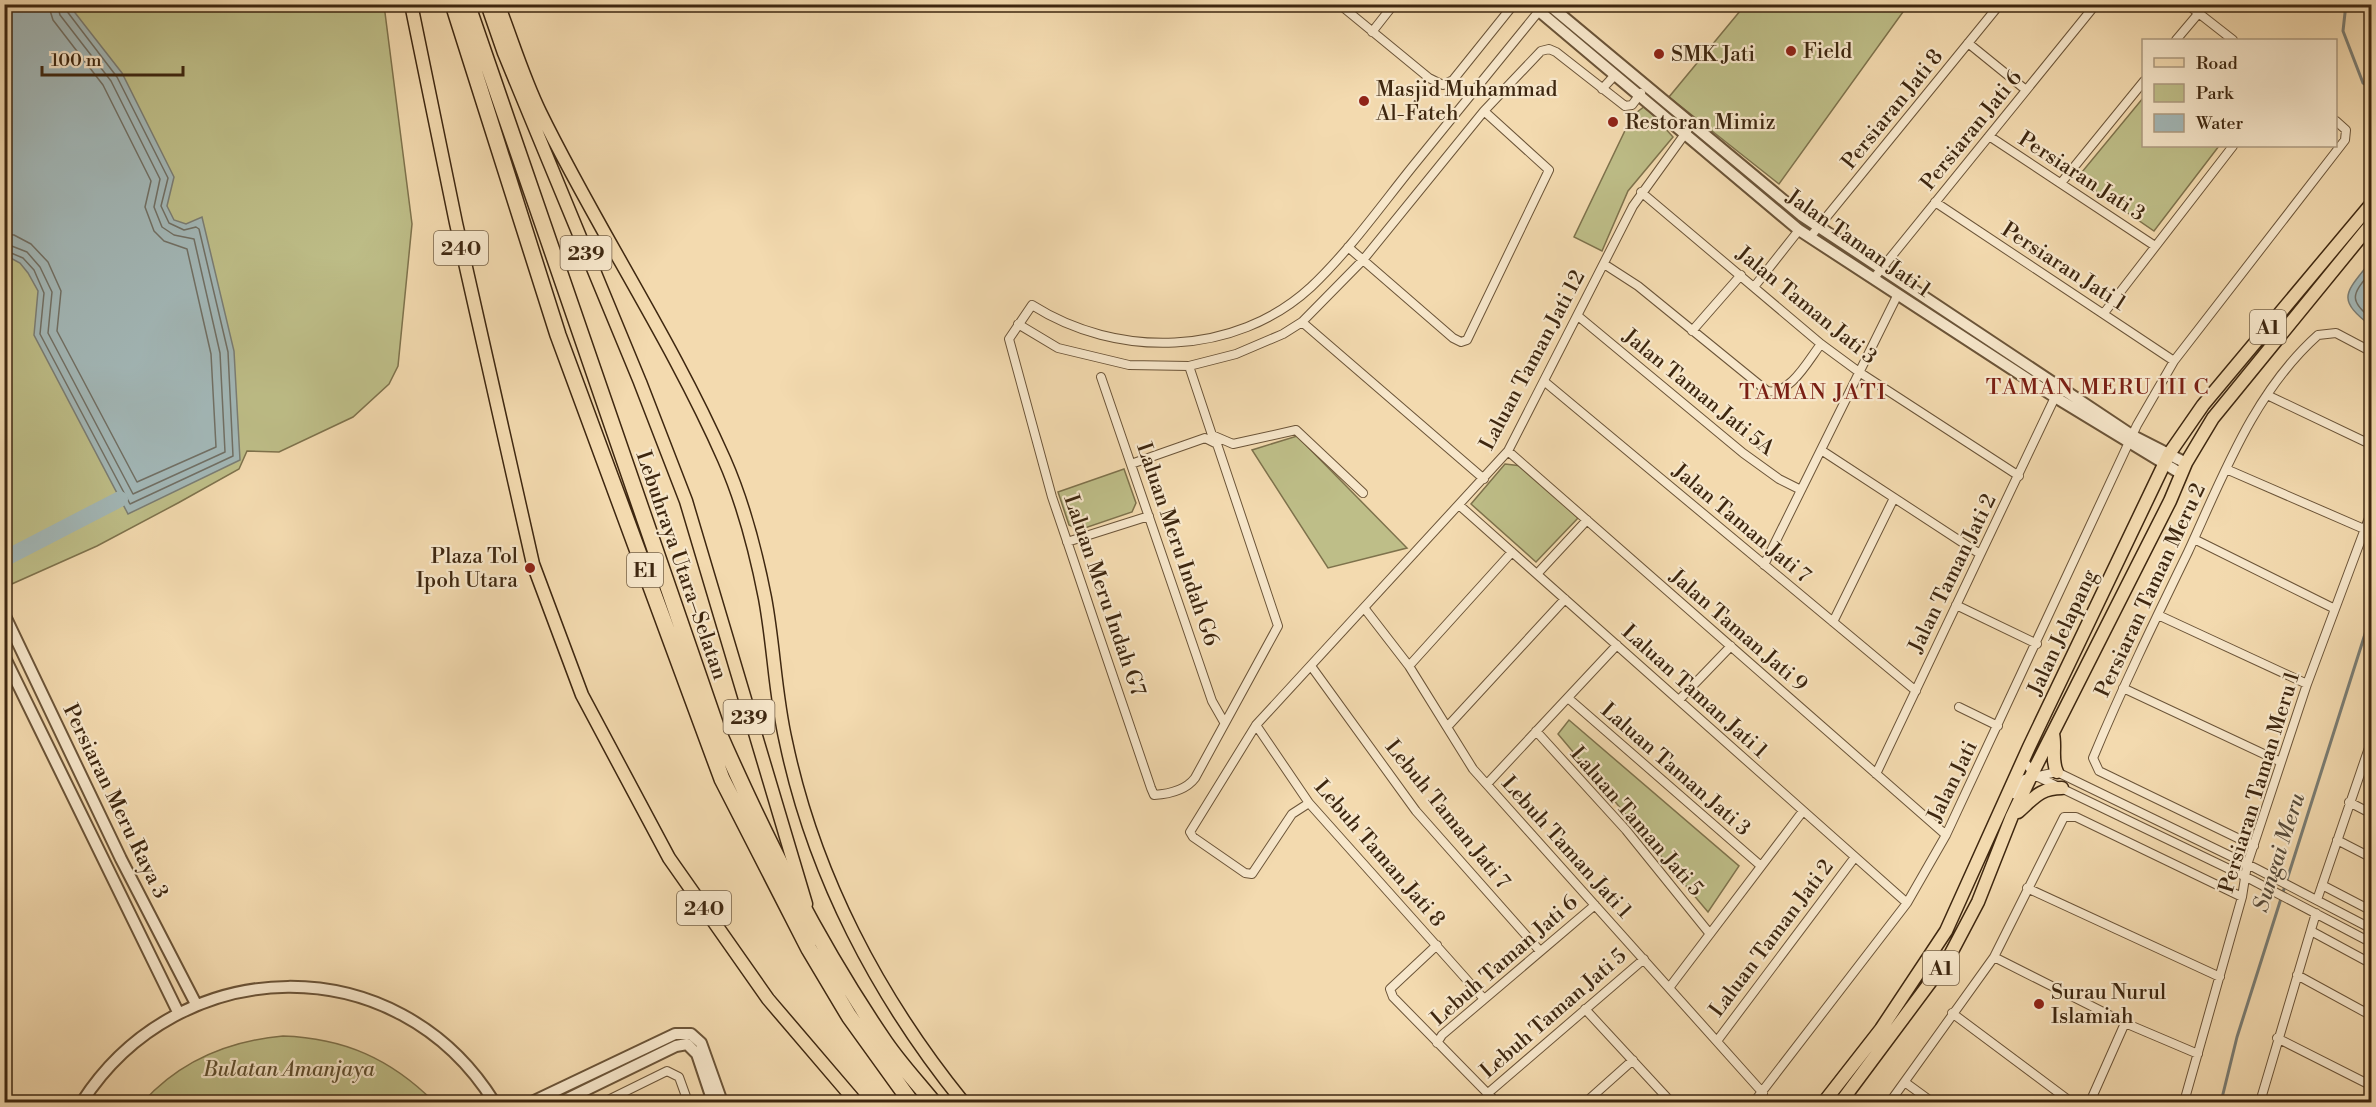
<svg xmlns="http://www.w3.org/2000/svg" width="2376" height="1107" viewBox="0 0 2376 1107" font-family="'Libre Bodoni',serif">
	<style>
		.green { fill: #bebe88; stroke: #7e724c; stroke-width: 1.5 }
		.water { fill: #a2b7b7; stroke: #7a7d74; stroke-width: 1.5 }
		.lines { fill: none; stroke-linecap: round; stroke-linejoin: round }
		.shore { stroke: #706f64; stroke-width: 1.5 }
		.stream { stroke: #7a7d74; stroke-width: 3 }
		.river { stroke: #a2b7b7; stroke-width: 16 }
		.minor-casing { stroke: #6b5438; stroke-width: 10 }
		.tertiary-casing { stroke: #6b5438; stroke-width: 14 }
		.primary-casing { stroke: #3e2710; stroke-width: 15 }
		.motorway-casing { stroke: #3e2710; stroke-width: 18 }
		.minor { stroke: #f7e7cb; stroke-width: 8 }
		.tertiary { stroke: #f7e7cb; stroke-width: 10 }
		.primary { stroke: #f3daaf; stroke-width: 12 }
		.motorway { stroke: #f3daaf; stroke-width: 15 }
		.poi-dot { fill: #8f2418; stroke: #f7e7cb; stroke-width: 2 }
		.labels { text-anchor: middle; stroke-width: 4.5; stroke-linejoin: round; paint-order: stroke }
		.shield { fill: #f7e7cb; stroke: #766148; stroke-width: 1.5 }
		.shield-label { font-size: 20px; font-weight: bold; fill: #3e2710 }
		.poi-label { font-size: 21px; fill: #3e2710; stroke: #f7e7cb; text-anchor: start }
		.street-label { font-size: 21px; fill: #3e2710; stroke: #f7e7cb }
		.park-label { font-size: 21px; font-style: italic; fill: #5e4d2e; stroke: #f7e7cb }
		.neighbourhood-label { font-size: 22px; letter-spacing: 1.5px; fill: #7a1f14; stroke: #f7e7cb }
		.water-label { font-size: 22px; font-style: italic; fill: #574b3a; stroke: #f7e7cb }
	</style>
	<rect width="100%" height="100%" fill="#f3daaf"/>
	<filter id="stains"><feTurbulence type="fractalNoise" baseFrequency=".00333" numOctaves="4"/><feColorMatrix values="0 0 0 0 .2 0 0 0 0 .09 0 0 0 0 .02 0 0 0 .5 -.17"/></filter>
	<radialGradient id="worn" r=".72"><stop offset=".6" stop-color="#630" stop-opacity="0"/><stop offset="1" stop-color="#630" stop-opacity=".3"/></radialGradient>
	<path class="green" d="M5 5H384L412 224 398 366 389 384 353 417 279 452 247 451 239 469 178 503 97 546 5 587Z
		M1745 5H1908L1779 184 1669 97Z
		M2143 98 2144 146H2219L2154 231 2077 178Z
		M1645 106 1673 137 1628 191 1602 251 1574 237 1632 116Z
		M1297 436 1407 548 1328 568 1252 450Z
		M1505 464 1522 466 1578 518 1536 562 1471 504Z
		M1124 469 1136 503 1132 512 1079 530 1069 525 1058 492Z
		M1569 720 1739 866 1708 912 1558 734Z
		M283 1036C344 1038 391 1059 434 1102H143C181 1060 228 1041 283 1036Z"/>
	<path class="water" d="M4 5H69L122 73 174 177 167 206 174 220 186 224 202 217 234 351 240 460 128 514 34 335 38 291 28 273 20 263 5 255Z
		M2371 261V326C2335 298 2346 293 2371 261Z"/>
	<g class="lines">
		<path class="shore" d="M4 234 14 235 31 244 48 262 61 291 57 331 137 482 216 447 211 354 187 249 164 241 154 231 145 207 151 181 103 85 53 20 48 4
			M4 243 27 252 40 267 52 292 48 333 133 494 225 452 220 353 194 239 174 235 162 227 154 207 160 179 111 81 60 15 57 4
			M4 250 23 258 34 270 44 293 40 334 130 504 233 456 228 352 199 229 196 227 184 230 169 223 161 206 168 178 117 77 66 10 65 4
			M2372 270C2354 293 2346 299 2372 319"/>
		<path class="stream" d="M2346 4 2343 31 2363 83 2372 89
			M2221 1102 2237 1037 2372 612"/>
		<path class="river" d="M4 559 120 499"/>
		<g class="minor-casing">
			<path id="minor" d="M1339 4 1429 78 1443 85 1453 80 1514 4
				M2187 4 2233 40
				M1372 32 1394 4
				M2176 40 2198 14
				M1968 43 2026 90
				M1602 89 1615 75
				M1989 136 2155 246
				M2061 183 2144 81
				M1641 192 1821 344 1859 372 2019 476
				M1935 202 2174 361
				M1811 236 2000 4
				M1348 247 1453 338 1461 342 1467 340 1549 170 1484 111
				M1604 264 1638 286 1767 391C1790 396 1809 359 1821 344
				M1874 278 2096 4
				M1754 287 1799 230
				M2104 313 2233 146
				M1578 316 1743 453 1779 479 1801 490
				M1302 322 1484 479
				M1018 324 1058 348 1129 365 1189 366 1236 354 1283 334 1302 322 1363 260 1484 111 1541 51 1549 49 1556 52 1625 106 1632 105 1641 93
				M1692 331 1741 275
				M1189 366 1212 435 1233 444 1296 430 1363 493
				M1101 377 1212 701 1224 722
				M1545 382 1916 691
				M2267 395 2372 445
				M1821 450 1980 554
				M1508 451 1946 835
				M1131 464 1205 438 1217 444 1278 626 1195 778C1186 790 1169 794 1154 795L1151 788 1052 497 1009 339 1032 305C1117 359 1235 357 1311 287 1349 251 1380 207 1413 166 1455 114 1497 62 1539 11
				M2226 469 2364 529
				M1459 505 1907 903
				M2194 539 2335 609
				M1067 542 1149 516
				M1764 565 1898 294
				M1537 574 1587 520
				M1956 605 2037 644
				M1365 609 1409 666 1473 769 1763 1093
				M2158 615 2307 684
				M1833 622 1894 498
				M1311 666 1416 811 1540 951
				M1409 666 1512 552
				M2123 688 2281 762
				M1568 698 1761 866
				M1679 700 1731 646
				M1959 707 1998 726
				M1256 725 1309 803 1484 999
				M1448 726 1565 599
				M1536 731 1626 830 1710 934
				M2023 760 2036 776 2252 880 2372 943
				M1876 774 2057 393
				M1487 784 1617 645
				M2014 794 2025 779 2057 772 2255 868 2372 929
				M2349 802 2372 814
				M1309 803 1292 814 1252 874 1245 873 1193 837 1190 832 1256 725 1508 451 1633 206 1687 131
				M2337 840 2372 858
				M2254 846 2099 771 2093 758C2122 688 2155 620 2188 552 2223 476 2254 392 2318 335L2336 333 2372 352
				M2322 885 2372 911
				M2027 888 2220 977
				M2317 900 2372 739
				M2311 931 2372 964
				M1437 945 1390 989 1393 997 1496 1102
				M1994 957 2125 1023 2198 1054
				M2297 975 2372 1016
				M1669 988 1803 811
				M1585 1009 1671 1102
				M1952 1013 2071 1102
				M2277 1038 2372 1086
				M1717 1041 1855 857
				M1437 1043 1442 1035 1595 905
				M1906 1083 1932 1102
				M1487 1094 1644 959
				M604 1102 667 1071 679 1077 688 1102
				M1586 1102 1633 1060
				M1754 1102 1907 903 1946 835 2137 425 2174 361 2345 140 2346 130 2336 121
				M1890 1102 1994 957 2064 817H2076L2242 897
				M2090 1102 2125 1023
				M2184 1102 2242 897 2247 865 2307 684 2372 510
				M2260 1102 2316 913"/>
		</g>
		<g class="tertiary-casing">
			<path id="tertiary" d="M1545 4 1539 11 1799 230 2055 397 2180 473
				M1548 4 1801 215 2133 436 2186 463
				M4 614 121 859 196 1004
				M4 656 178 1012
				M691 1034 701 1043 722 1102
				M687 1044 697 1054 713 1102
				M82 1102C179 951 397 946 494 1102
				M532 1102 675 1034H691
				M561 1102 676 1046 687 1044"/>
		</g>
		<g class="primary-casing">
			<path id="primary" d="M411 4 456 223 533 564 582 695 669 858 768 999 856 1102
				M487 4 504 53 640 382 686 501 806 904
				M498 4C512 40 523 77 540 112 597 229 671 339 724 459 743 502 756 552 765 598 774 646 775 695 786 742 814 875 878 997 963 1102
				M2053 734C2056 747 2051 760 2057 772
				M2018 812C2034 798 2040 788 2062 788
				M1824 1102 1881 1029 1946 931 2029 747 2169 454 2203 405 2372 203
				M1841 1102 1949 957 1978 902 2012 816 2033 772 2170 501 2186 463 2213 418 2372 223"/>
		</g>
		<g class="motorway-casing">
			<path id="motorway" d="M453 4 558 335 722 779 809 949 849 1016 911 1102
				M467 4 717 729C764 836 816 941 882 1038 897 1061 916 1081 933 1102"/>
		</g>
		<use href="#minor" class="minor"/>
		<use href="#tertiary" class="tertiary"/>
		<use href="#primary" class="primary"/>
		<use href="#motorway" class="motorway"/>
	</g>
	<g class="poi-dot">
		<circle cx="1791" cy="51" r="6"/>
		<circle cx="1659" cy="54" r="6"/>
		<circle cx="1364" cy="101" r="6"/>
		<circle cx="1613" cy="122" r="6"/>
		<circle cx="530" cy="568" r="6"/>
		<circle cx="2039" cy="1004" r="6"/>
	</g>
	<g class="labels">
		<g class="shield">
			<rect x="434" y="231" width="54" height="34" rx="4.5"/>
			<rect x="560.5" y="236" width="51" height="34" rx="4.5"/>
			<rect x="2250" y="310" width="36" height="34" rx="4.5"/>
			<rect x="627" y="553" width="36" height="34" rx="4.5"/>
			<rect x="723.5" y="700" width="51" height="34" rx="4.5"/>
			<rect x="677" y="891" width="54" height="34" rx="4.5"/>
			<rect x="1923" y="951" width="36" height="34" rx="4.5"/>
		</g>
		<g class="shield-label">
			<text x="461" y="255">240</text>
			<text x="586" y="260">239</text>
			<text x="2268" y="334">A1</text>
			<text x="645" y="577">E1</text>
			<text x="749" y="724">239</text>
			<text x="704" y="915">240</text>
			<text x="1941" y="975">A1</text>
		</g>
		<g class="poi-label">
			<text x="1803" y="58">Field</text>
			<text x="1671" y="61">SMK Jati</text>
			<text x="1376" y="96">Masjid Muhammad<tspan x="1376" dy="24">Al-Fateh</tspan></text>
			<text x="1625" y="129">Restoran Mimiz</text>
			<text x="518" y="563" text-anchor="end">Plaza Tol<tspan x="518" dy="24">Ipoh Utara</tspan></text>
			<text x="2051" y="999">Surau Nurul<tspan x="2051" dy="24">Islamiah</tspan></text>
		</g>
		<g class="street-label">
			<text transform="translate(1892 109) rotate(-51)" y="7">Persiaran Jati 8</text>
			<text transform="translate(1971 130) rotate(-51)" y="7">Persiaran Jati 6</text>
			<text transform="translate(2082 176) rotate(33)" y="7">Persiaran Jati 3</text>
			<text transform="translate(1859 243) rotate(35)" y="7">Jalan Taman Jati 1</text>
			<text transform="translate(2064 266) rotate(33)" y="7">Persiaran Jati 1</text>
			<text transform="translate(1807 305) rotate(39)" y="7">Jalan Taman Jati 3</text>
			<text transform="translate(1532 360) rotate(-62)" y="7">Laluan Taman Jati 12</text>
			<text transform="translate(1699 392) rotate(39)" y="7">Jalan Taman Jati 5A</text>
			<text transform="translate(1742 523) rotate(40)" y="7">Jalan Taman Jati 7</text>
			<text transform="translate(1178 544) rotate(71)" y="7">Laluan Meru Indah G6</text>
			<text transform="translate(682 565) rotate(71)" y="7">Lebuhraya Utara–Selatan</text>
			<text transform="translate(1952 573) rotate(-64)" y="7">Jalan Taman Jati 2</text>
			<text transform="translate(2150 590) rotate(-65)" y="7">Persiaran Taman Meru 2</text>
			<text transform="translate(1105 595) rotate(71)" y="7">Laluan Meru Indah G7</text>
			<text transform="translate(1739 630) rotate(41)" y="7">Jalan Taman Jati 9</text>
			<text transform="translate(2062 632) rotate(-65)" y="7">Jalan Jelapang</text>
			<text transform="translate(1695 691) rotate(42)" y="7">Laluan Taman Jati 1</text>
			<text transform="translate(1676 769) rotate(41)" y="7">Laluan Taman Jati 3</text>
			<text transform="translate(1952 781) rotate(-64)" y="7">Jalan Jati</text>
			<text transform="translate(2259 782) rotate(-73)" y="7">Persiaran Taman Meru 1</text>
			<text transform="translate(116 801) rotate(64)" y="7">Persiaran Meru Raya 3</text>
			<text transform="translate(1448 814) rotate(51)" y="7">Lebuh Taman Jati 7</text>
			<text transform="translate(1637 821) rotate(49)" y="7">Laluan Taman Jati 5</text>
			<text transform="translate(1567 847) rotate(48)" y="7">Lebuh Taman Jati 1</text>
			<text transform="translate(1380 853) rotate(49)" y="7">Lebuh Taman Jati 8</text>
			<text transform="translate(1771 938) rotate(-53)" y="7">Laluan Taman Jati 2</text>
			<text transform="translate(1504 960) rotate(-41)" y="7">Lebuh Taman Jati 6</text>
			<text transform="translate(1553 1013) rotate(-41)" y="7">Lebuh Taman Jati 5</text>
		</g>
		<g class="park-label">
			<text x="289" y="1076">Bulatan Amanjaya</text>
		</g>
		<g class="neighbourhood-label">
			<text x="2098" y="394">TAMAN MERU III C</text>
			<text x="1813" y="399">TAMAN JATI</text>
		</g>
		<g class="water-label">
			<text transform="translate(2278 852) rotate(-72)" y="8">Sungai Meru</text>
		</g>
	</g>
	<rect width="2376" height="1107" fill="none" stroke="#f3daaf" stroke-width="24"/>
	<rect x="6" y="6" width="2364" height="1095" fill="none" stroke="#3e2710" stroke-width="3"/>
	<rect x="12" y="12" width="2352" height="1083" fill="none" stroke="#3e2710" stroke-width="1.5"/>
	<rect x="2142" y="39" width="195" height="108" fill="#f7e7cb" stroke="#ad9a80" stroke-width="1.5"/>
	<rect x="2154" y="58" width="30" height="9" fill="#f3daaf" stroke="#ad9a80" stroke-width="1.5"/>
	<text x="2196" y="69" font-size="18" fill="#3e2710">Road</text>
	<rect x="2154" y="84" width="30" height="18" fill="#bebe88" stroke="#ad9a80" stroke-width="1.5"/>
	<text x="2196" y="99" font-size="18" fill="#3e2710">Park</text>
	<rect x="2154" y="114" width="30" height="18" fill="#a2b7b7" stroke="#ad9a80" stroke-width="1.5"/>
	<text x="2196" y="129" font-size="18" fill="#3e2710">Water</text>
	<path d="M42 66v9h141v-9" fill="none" stroke="#3e2710" stroke-width="3"/>
	<text x="51" y="66" font-size="18" fill="#3e2710" stroke="#f7e7cb" stroke-width="4.5" paint-order="stroke">100 m</text>
	<rect width="100%" height="100%" filter="url(#stains)"/>
	<rect width="100%" height="100%" fill="url(#worn)"/>
</svg>
